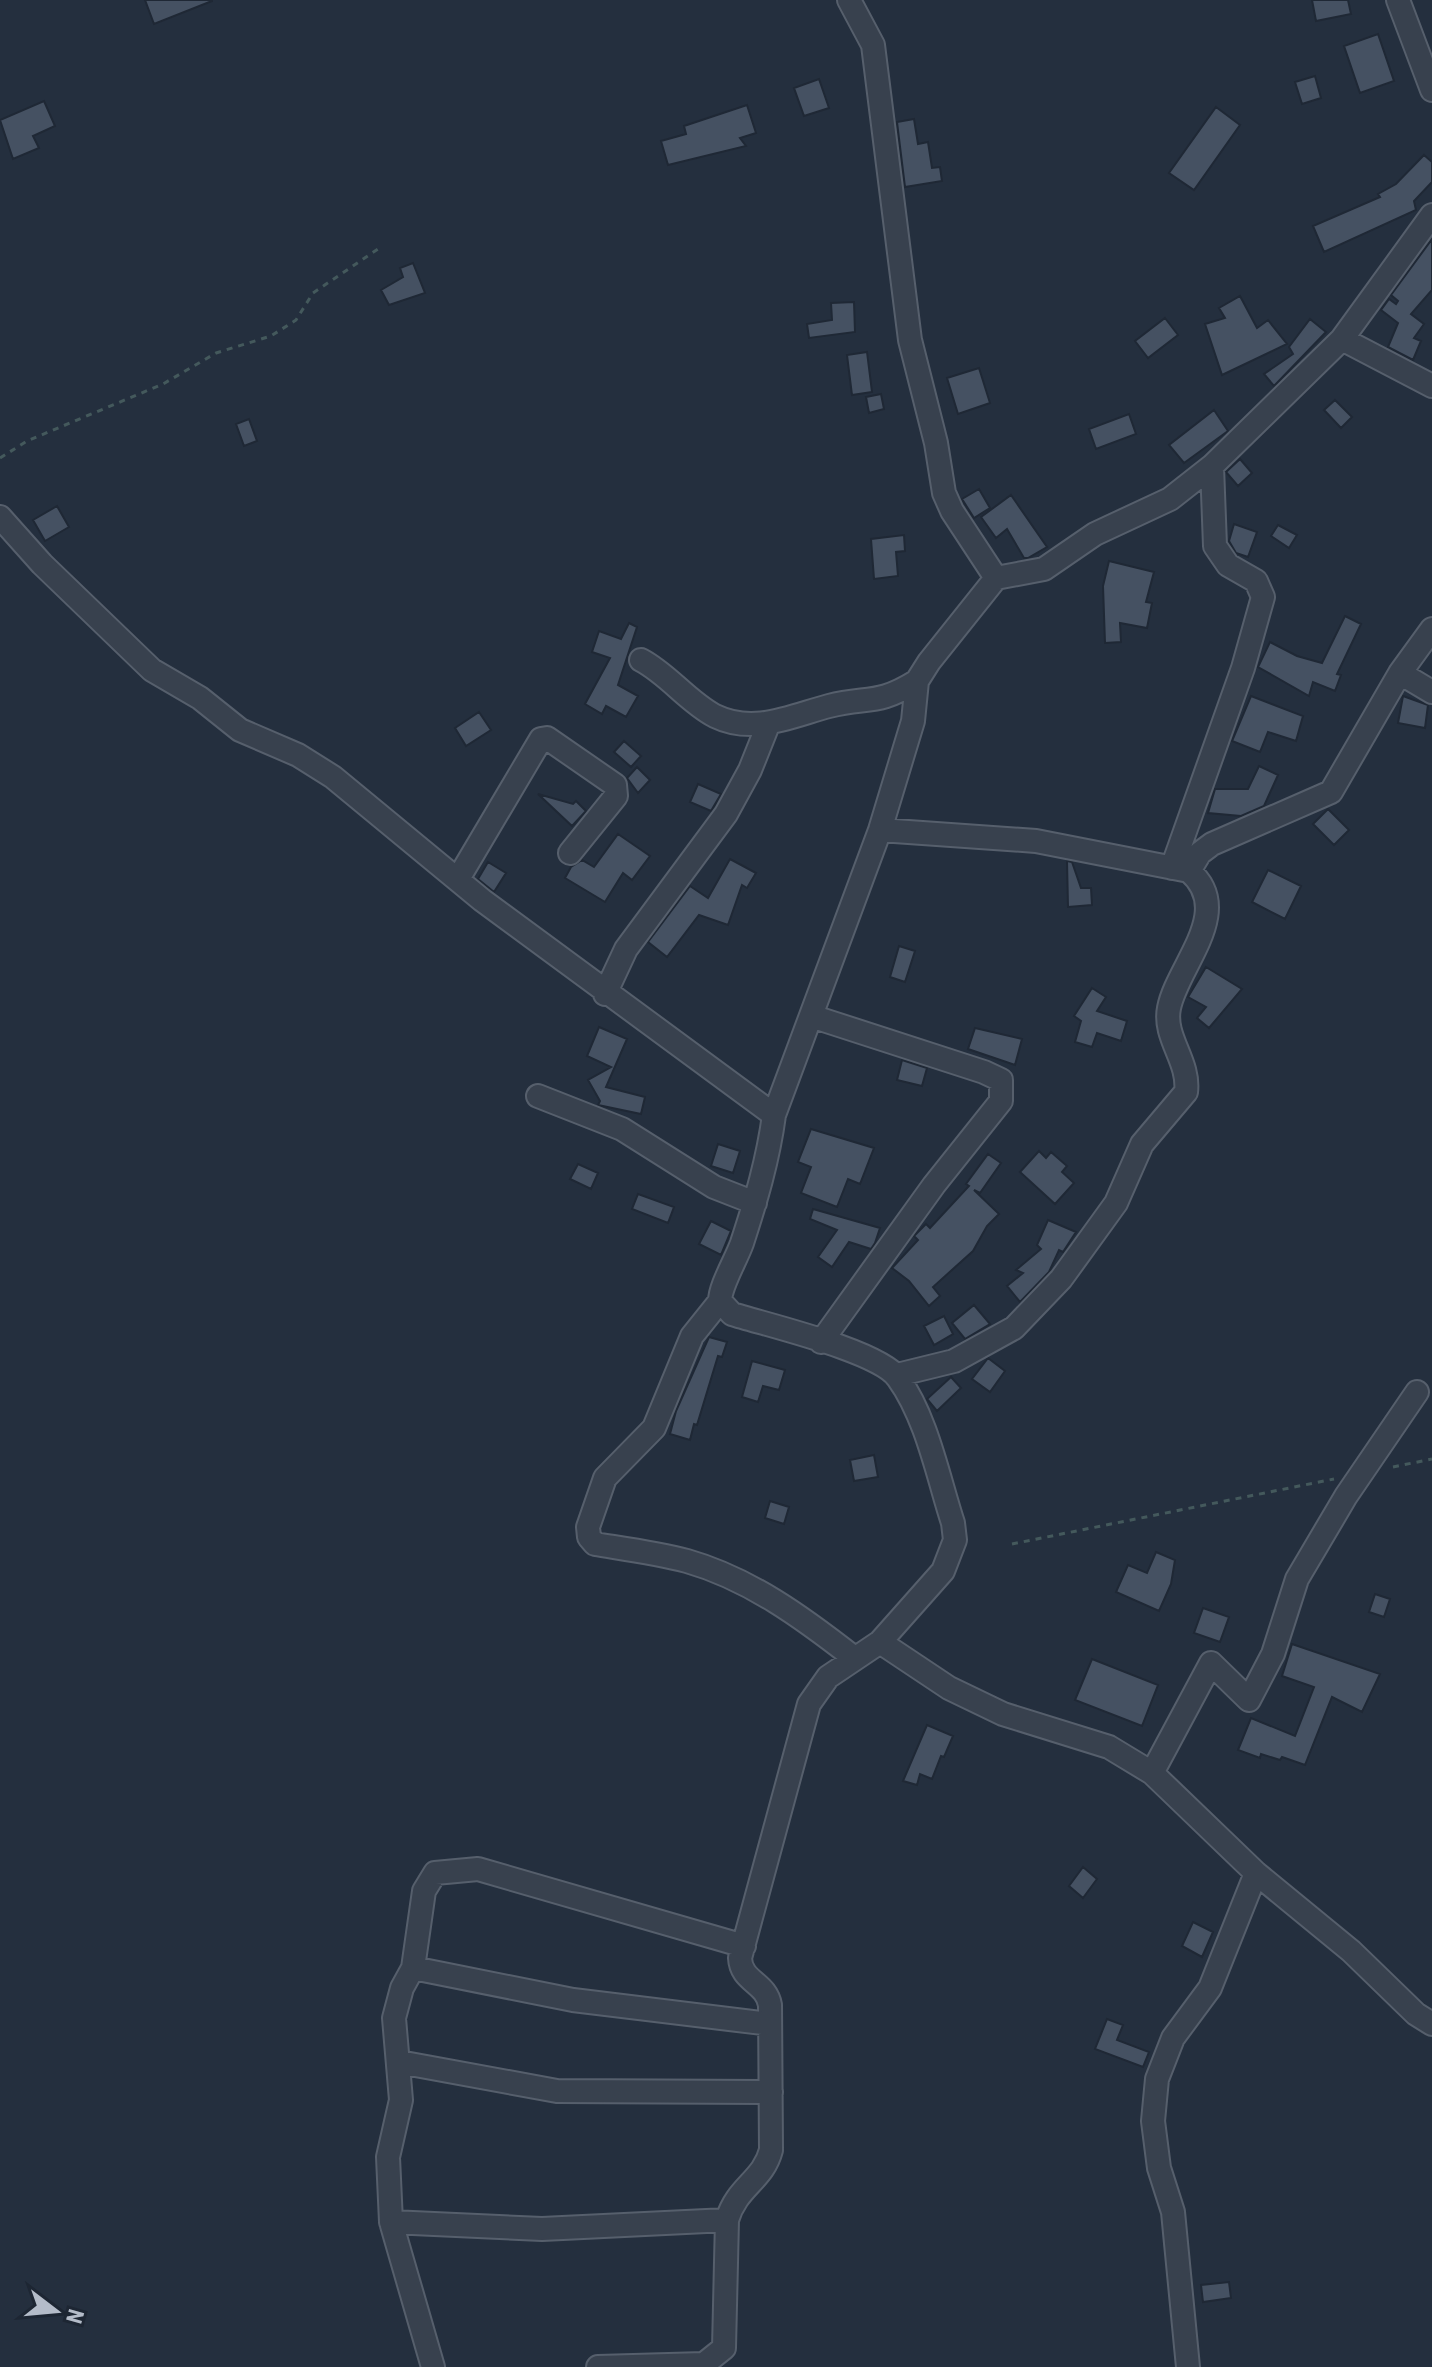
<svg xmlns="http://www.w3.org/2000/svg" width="1432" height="2367" viewBox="0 0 1432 2367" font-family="'Roboto Condensed',sans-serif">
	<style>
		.building { fill: #455162; stroke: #1f2835; stroke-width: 2 }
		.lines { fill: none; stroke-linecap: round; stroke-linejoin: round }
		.minor-casing { stroke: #565f6c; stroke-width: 26 }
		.path { stroke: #44595c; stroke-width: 3; stroke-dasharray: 6 6; stroke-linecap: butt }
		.minor { stroke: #38414e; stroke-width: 22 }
	</style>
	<rect width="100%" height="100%" fill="#242f3e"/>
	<path class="building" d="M145 0H212V1L154 24Z
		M1312 0H1348L1351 14 1316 21Z
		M1378 34 1394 81 1360 93 1344 46Z
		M1315 76 1321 98 1302 104 1295 82Z
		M819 79 829 108 804 116 794 88Z
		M44 101 55 126 33 136 39 148 13 159 0 120Z
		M747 105 756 133 740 138 746 146 668 165 661 141 686 134 684 126Z
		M1216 107 1240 125 1194 190 1169 173Z
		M914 119 918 144 928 142 932 168 940 167 942 181 905 187 897 122Z
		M1424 155 1432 162V182L1414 201 1416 210 1324 252 1313 226 1380 197 1378 194 1396 184Z
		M1432 239V290L1411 314 1424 324 1414 338 1421 341 1413 360 1388 347 1398 323 1381 310 1389 299 1396 304 1398 301 1391 295Z
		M413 263 425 293 389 305 381 290 403 277 400 268Z
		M1240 296 1257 328 1268 320 1287 344 1222 375 1205 324 1225 318 1219 308Z
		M854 302 855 332 809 338 807 324 832 320 831 303Z
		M1165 318 1178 335 1148 358 1135 341Z
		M1310 319 1326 332 1274 386 1264 374 1293 354 1289 347Z
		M867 352 872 392 852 395 847 355Z
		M979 368 990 403 958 414 947 378Z
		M881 394 884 409 869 413 866 397Z
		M1335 400 1352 417 1341 428 1324 410Z
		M1214 410 1228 431 1184 463 1169 445Z
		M1129 414 1136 434 1096 449 1089 429Z
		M249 419 257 441 244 446 236 424Z
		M1240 459 1252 473 1238 486 1226 472Z
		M979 489 990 508 974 518 962 499Z
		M1011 495 1047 547 1028 558H1024L1007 529 996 538 981 517Z
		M57 506 69 527 45 541 33 520Z
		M1234 524 1257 532 1248 557 1236 553 1229 541Z
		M1278 525 1297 535 1289 548 1271 536Z
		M904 535 905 551 896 552 898 576 874 579 871 539Z
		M1109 561 1154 572 1146 602 1152 603 1147 628 1120 623 1121 642 1105 643 1103 586Z
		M1345 616 1361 624 1337 674 1341 675 1335 691 1313 682 1309 696 1258 667 1270 642 1297 656 1322 663Z
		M629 623 637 627 618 685 638 696 626 717 606 706 602 714 585 704 610 658 592 652 599 631 621 639Z
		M1251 696 1303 716 1296 741 1268 732 1260 752 1232 741Z
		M1403 696 1428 705 1425 728 1398 723Z
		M479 712 491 730 466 746 455 728Z
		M624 741 641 756 631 767 614 752Z
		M1259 766 1278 775 1264 806 1241 816 1208 813 1215 789H1248Z
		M637 767 650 780 638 793 627 778Z
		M698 784 721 794 711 811 690 802Z
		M538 794 573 804 576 801 586 811 572 826Z
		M1328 809 1349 830 1334 845 1313 824Z
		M618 834 650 856 632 880 623 873 605 902 565 878 571 867 582 860 594 867Z
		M730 859 756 873 747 888 742 885 728 925 699 915 667 957 648 942 690 886 708 898Z
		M1067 861 1072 862 1081 888H1091L1092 905 1068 907Z
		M488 862 506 873 494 892 478 879Z
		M1268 870 1301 886 1285 919 1252 902Z
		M899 946 915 951 905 982 890 977Z
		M1206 967 1242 989 1209 1028 1197 1018 1206 1007 1188 997Z
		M1092 988 1106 997 1097 1011 1127 1021 1121 1041 1097 1033 1092 1047 1075 1042 1081 1021 1074 1016Z
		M599 1027 627 1039 606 1087 645 1097 641 1114 598 1105 600 1101 588 1080 611 1067 587 1056Z
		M975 1028 1022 1039 1015 1065 968 1049Z
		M902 1060 927 1068 922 1086 897 1080Z
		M811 1129 874 1148 860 1184 848 1179 837 1207 801 1193 811 1167 798 1162Z
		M718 1144 740 1151 733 1173 711 1166Z
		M1039 1151 1046 1158 1051 1152 1067 1166 1062 1172 1074 1183 1055 1204 1020 1172Z
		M988 1154 1001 1163 980 1193 974 1190 999 1214 987 1226 973 1251 933 1287 940 1296 929 1306 909 1281 892 1268 918 1240 914 1236 926 1224 930 1228 969 1186 966 1184Z
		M578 1164 598 1173 591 1189 570 1179Z
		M638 1194 674 1207 668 1223 632 1209Z
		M813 1209 880 1228 875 1243 871 1249 849 1242 832 1267 818 1257 837 1230 810 1219Z
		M1048 1220 1076 1232 1063 1252 1059 1250 1049 1272 1020 1302 1007 1286 1023 1273 1016 1270 1041 1249 1037 1245Z
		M711 1221 731 1231 721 1255 699 1244Z
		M974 1305 990 1324 965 1339 952 1323Z
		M944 1316 953 1334 934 1345 924 1326Z
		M709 1337 727 1342 722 1357 718 1356 697 1425 694 1424 690 1440 670 1434 676 1411Z
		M988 1358 1005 1371 990 1392 972 1379Z
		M752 1361 785 1370 779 1390 763 1386 758 1402 742 1397Z
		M951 1377 961 1388 937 1411 927 1399Z
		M874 1455 878 1477 854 1481 850 1460Z
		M770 1501 789 1507 784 1524 765 1518Z
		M1156 1552 1175 1560 1171 1584 1159 1611 1116 1592 1128 1565 1147 1573Z
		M1375 1594 1390 1599 1384 1617 1369 1612Z
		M1203 1608 1229 1617 1220 1642 1194 1633Z
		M1292 1644 1380 1674 1362 1712 1332 1697 1305 1765 1282 1757 1280 1760 1261 1754 1260 1758 1238 1750 1251 1718 1295 1736 1314 1687 1282 1676Z
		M1092 1659 1158 1685 1142 1726 1075 1700Z
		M927 1725 953 1736 944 1757 941 1756 932 1779 920 1774 917 1785 903 1781Z
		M1083 1867 1097 1879 1083 1898 1069 1886Z
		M1193 1922 1213 1932 1202 1957 1182 1946Z
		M1107 2019 1123 2025 1117 2040 1149 2052 1143 2067 1095 2049Z
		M1229 2282 1231 2298 1203 2302 1201 2285Z"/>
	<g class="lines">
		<g class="minor-casing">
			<path id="minor" d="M849 0 873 45 910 340 936 443 944 493 952 511 996 578
				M1398 0 1432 90
				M1342 339 1432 386
				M0 517 42 564 152 670 200 698 240 730 298 755 333 777 482 900 774 1115 880 830 913 721 917 681 929 662 996 578 1044 569 1095 534 1170 499 1212 466 1342 339 1432 215
				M641 660C668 674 688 702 715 716 754 735 791 716 829 706 868 696 877 706 917 681
				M1400 673 1432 692
				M880 830 1036 841 1189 871C1236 911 1177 966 1169 1008 1163 1038 1190 1061 1186 1092L1142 1144 1116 1203 1061 1279 1014 1328 954 1361 897 1375
				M1172 868 1243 668 1263 597 1256 581 1228 565 1215 546 1212 466
				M1189 871 1200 853 1212 844 1331 792 1400 673 1432 629
				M458 879 541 739 547 738 615 785 616 796 570 853
				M605 994 626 949 726 814 750 770 768 725
				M811 1016 984 1072 1001 1080V1101L934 1185 821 1342
				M538 1096 622 1129 714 1187 755 1203
				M720 1301 692 1336 654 1428 605 1478 588 1527 589 1537 595 1544C626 1549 657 1553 687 1561 750 1579 803 1618 853 1657
				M880 1642 949 1688 1003 1714 1109 1747 1152 1773 1256 1873 1351 1951 1416 2014 1432 2024
				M1152 1773 1211 1663 1249 1700 1273 1654 1297 1579 1346 1496 1417 1392
				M413 1968 573 2000 770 2024
				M399 2062 557 2091 771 2092
				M391 2222 542 2229 727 2220
				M433 2367 391 2222 388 2157 401 2100 394 2018 402 1988 413 1968 424 1891 435 1873 478 1869 744 1946
				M598 2367 704 2364 724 2348 727 2220C737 2186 763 2181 771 2150L770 2005C766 1982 741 1982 740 1958L809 1704 828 1677 880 1642 943 1571 955 1540 953 1523C938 1477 927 1418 898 1378 879 1351 767 1325 732 1314L720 1301C720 1286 736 1260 742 1243 756 1200 768 1160 774 1115
				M1188 2367 1173 2212 1159 2168 1153 2121 1157 2079 1173 2038 1210 1988 1256 1873"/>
		</g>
		<path class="path" d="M0 458 27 441 163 384 216 353 271 336 296 320 313 293 378 249
			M1393 1467 1432 1459
			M1012 1544 1334 1479"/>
		<use href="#minor" class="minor"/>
	</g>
	<g transform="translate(56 2311) rotate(106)" stroke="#1d2633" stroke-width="6" paint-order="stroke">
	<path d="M0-6L14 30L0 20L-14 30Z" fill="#b4bcc9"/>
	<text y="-12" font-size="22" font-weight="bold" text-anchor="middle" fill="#b4bcc9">N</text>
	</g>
</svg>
